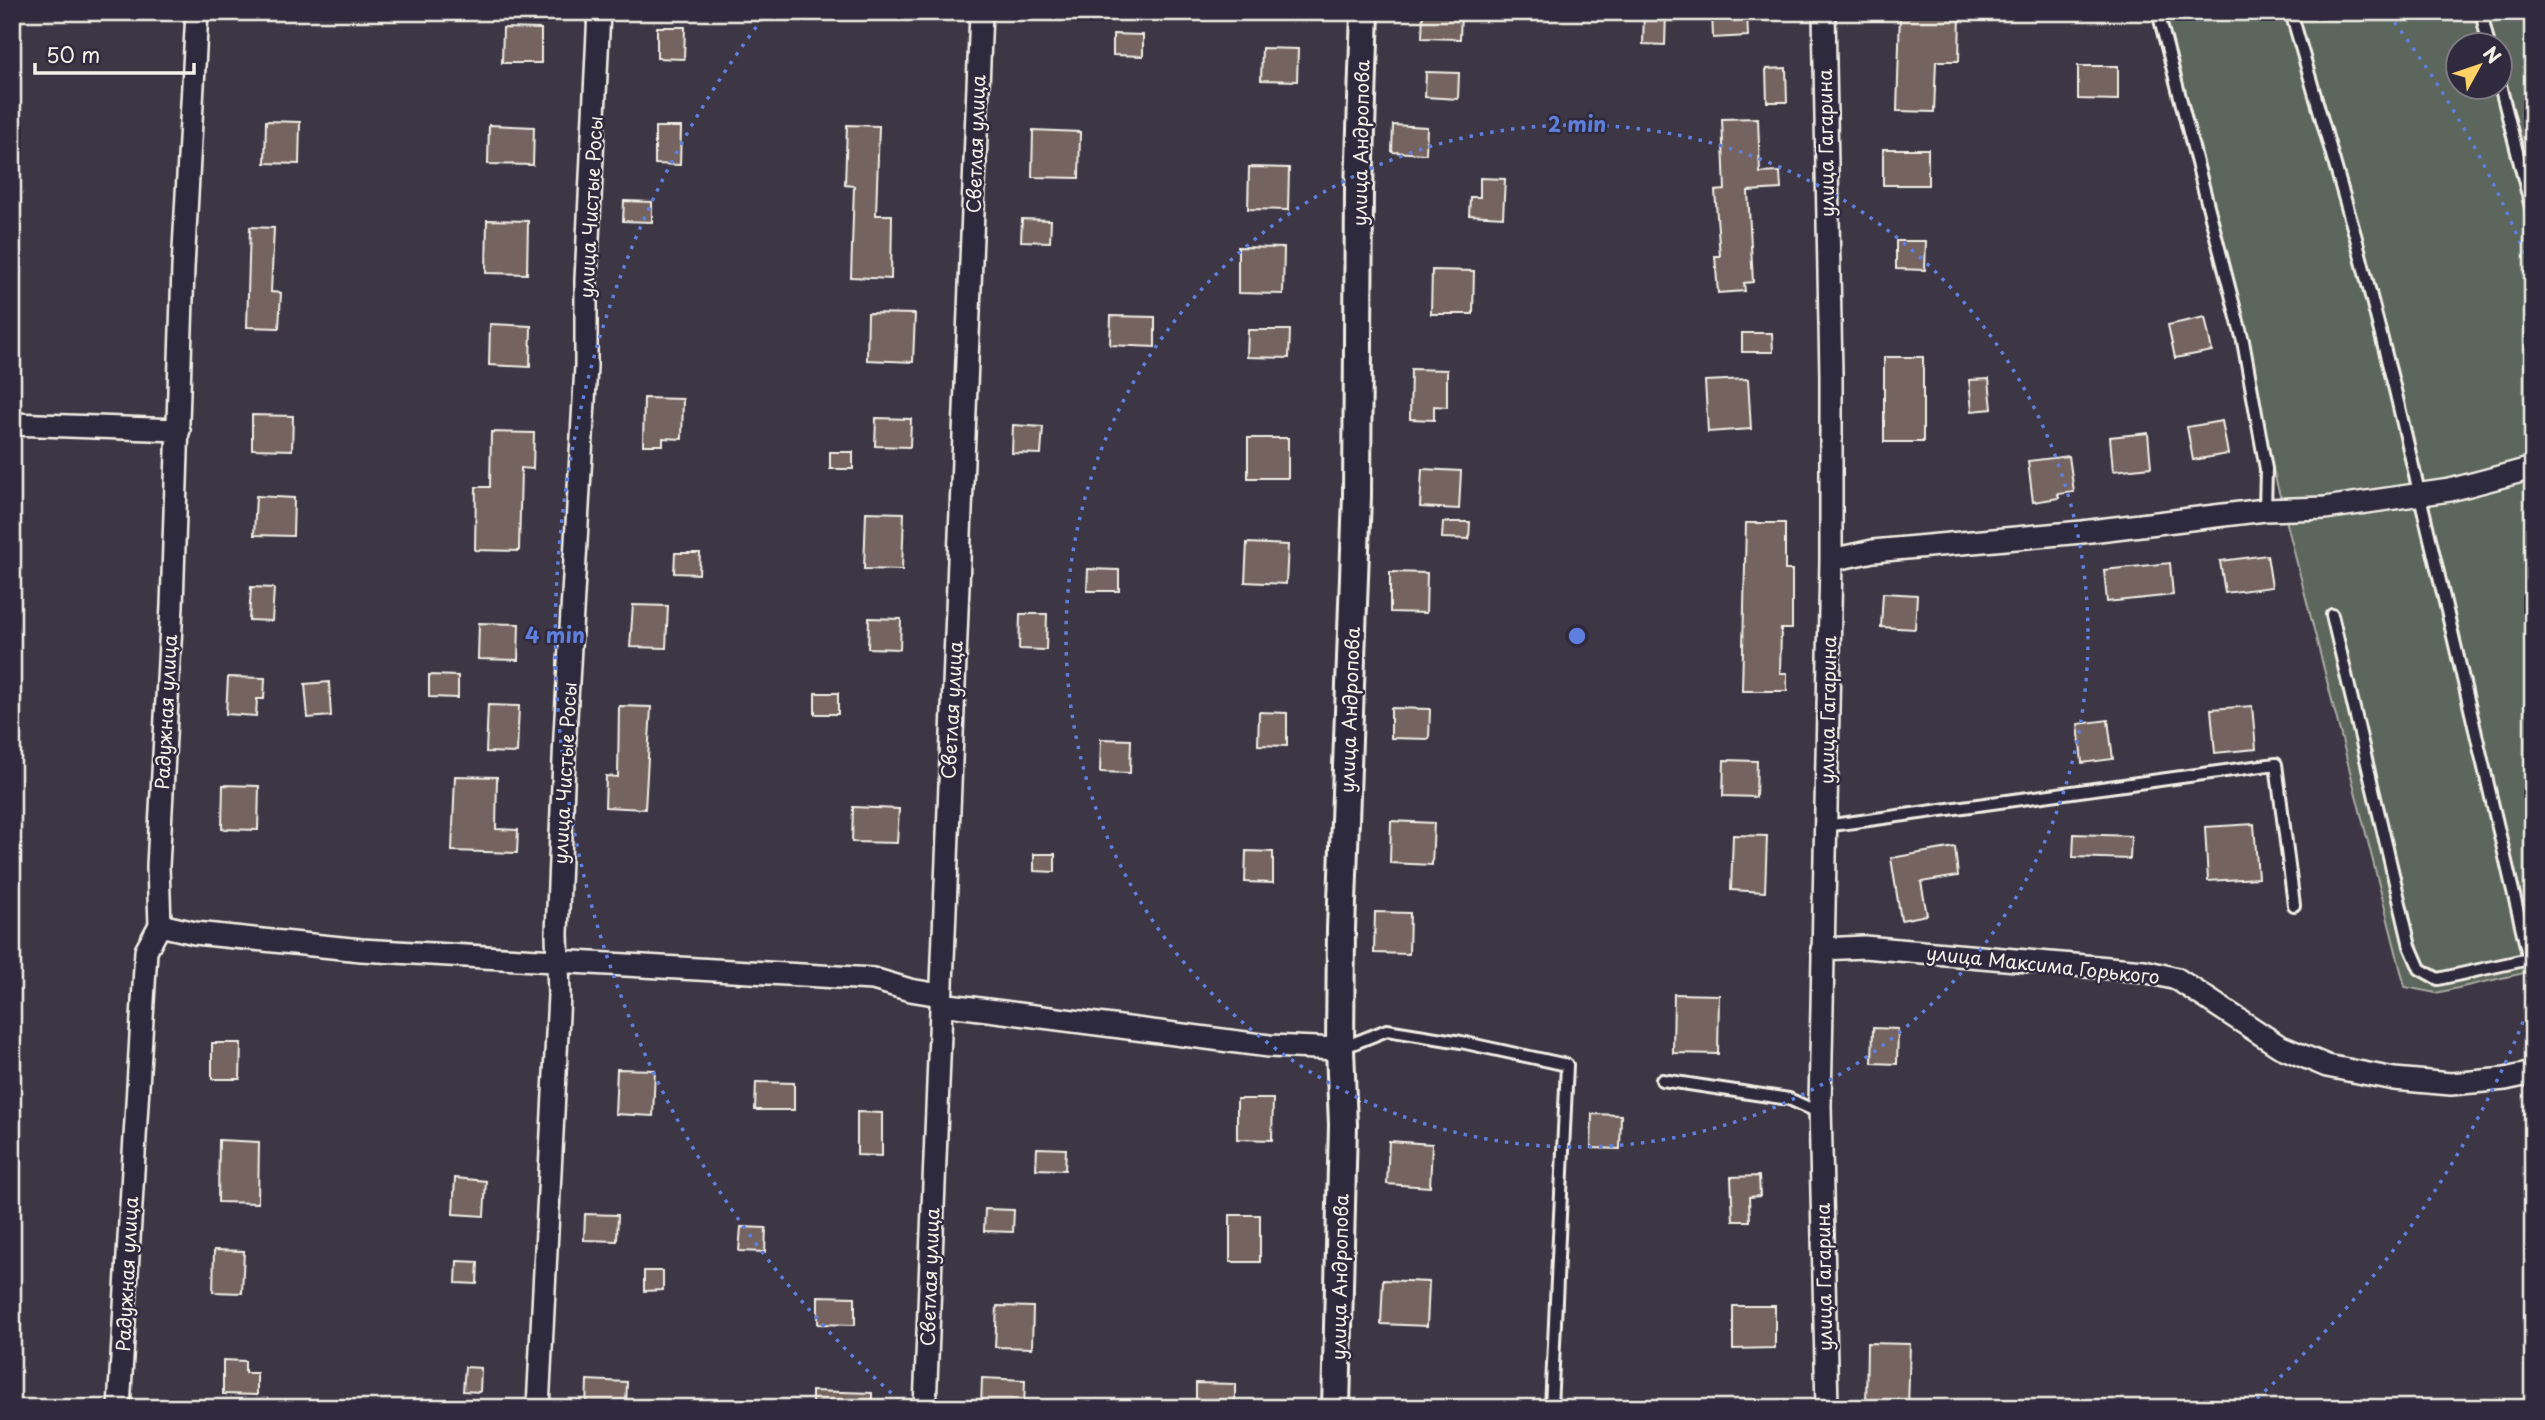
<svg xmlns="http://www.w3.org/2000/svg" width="2545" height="1420" viewBox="0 0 2545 1420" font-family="'Playpen Sans',sans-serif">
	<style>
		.green { fill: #5c665b; stroke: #a8aca2; stroke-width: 2; fill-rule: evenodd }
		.building { fill: #746461; stroke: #f4f1e8; stroke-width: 2 }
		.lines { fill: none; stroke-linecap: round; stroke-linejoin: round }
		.service-casing { stroke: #f4f1e8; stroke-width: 16 }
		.minor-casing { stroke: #f4f1e8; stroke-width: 26 }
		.tertiary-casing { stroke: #f4f1e8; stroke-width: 32 }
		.service { stroke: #2f2a3d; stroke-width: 10 }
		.minor { stroke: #2f2a3d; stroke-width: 21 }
		.tertiary { stroke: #2f2a3d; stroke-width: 26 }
		.ring { fill: none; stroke: #5e7fdd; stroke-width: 3.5; stroke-dasharray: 3.5 7 }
		.labels { text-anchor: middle; stroke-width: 5; stroke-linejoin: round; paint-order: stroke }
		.street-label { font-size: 19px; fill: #f4f1e8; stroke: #2f2a3d }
		.centre { fill: #5e7fdd; stroke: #2f2a3d; stroke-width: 3.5 }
		.ring-label { font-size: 21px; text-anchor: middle; font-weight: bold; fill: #5e7fdd; stroke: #2f2a3d; stroke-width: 5; stroke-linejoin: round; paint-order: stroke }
	</style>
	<rect width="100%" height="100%" fill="#3d3644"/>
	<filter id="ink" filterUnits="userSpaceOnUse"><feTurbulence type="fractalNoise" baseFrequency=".0143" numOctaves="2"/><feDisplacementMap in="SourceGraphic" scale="14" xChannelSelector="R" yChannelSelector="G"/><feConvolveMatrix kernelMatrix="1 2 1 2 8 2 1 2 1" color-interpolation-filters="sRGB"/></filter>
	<g filter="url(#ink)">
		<path class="green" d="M2152 12H2533V971L2436 993 2405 987 2230 300ZM2458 46H2500V88H2458Z"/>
		<path class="building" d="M1423 12H1461L1460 39 1422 38Z
			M1644 12 1666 13 1665 45 1643 44Z
			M1712 12H1747L1748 36 1713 38Z
			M1900 12H1960L1959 61H1936L1934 112 1897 111Z
			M657 27H685L684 59 657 58Z
			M503 28 541 29V63H502Z
			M1113 34 1143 35V56L1113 55Z
			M1262 48 1298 49 1297 81 1261 80Z
			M2078 66H2118V100L2078 99Z
			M1786 68 1787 102H1767L1766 69Z
			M1426 72 1459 73 1458 99 1425 97Z
			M1758 118 1760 173 1780 172 1781 189 1748 191 1753 282 1744 283 1745 291 1718 293 1715 256H1720L1715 191 1725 190 1722 119Z
			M266 121 300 122 299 164 265 163Z
			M489 125 534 127 533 165 488 164Z
			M847 125 879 126 876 215H892L891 279 851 277 854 186 845 185Z
			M1393 125 1427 127 1426 154 1392 152Z
			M655 127H681L680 165 655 164Z
			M1033 130 1080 132 1079 178 1032 177Z
			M1883 149H1928V185H1883Z
			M1249 167 1289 168 1288 210 1248 209Z
			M1480 178 1505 179 1503 217 1469 215 1470 197H1480Z
			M624 201 652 202V222L623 221Z
			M1022 219 1051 220 1050 242 1021 241Z
			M487 220 528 221 527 274 486 273Z
			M250 227 274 228 271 292 281 293 279 328 247 327Z
			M1896 241H1926L1925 270 1896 269Z
			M1238 247 1284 248 1283 294 1238 293Z
			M1432 270 1474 271 1473 314H1431Z
			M868 313 915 314 913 362 867 360Z
			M1111 316 1155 317V347L1110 345Z
			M2205 317 2212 351 2175 358 2168 325Z
			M490 324 531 326 530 367 489 365Z
			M1248 330H1290L1289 358 1247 357Z
			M1742 333H1772L1773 352H1742Z
			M1884 357H1923V442H1884Z
			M1411 369 1447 370V407L1434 406V420L1410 419Z
			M1748 379 1751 429 1708 432 1705 381Z
			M1989 379 1992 409 1972 411 1969 380Z
			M644 398 683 399 682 439 663 438V445H643Z
			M252 415 293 416 292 450 252 449Z
			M876 418 911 419 910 447 875 446Z
			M2222 421 2228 454 2193 460 2187 427Z
			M1013 425 1043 427 1041 454 1012 453Z
			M491 432 534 433 533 469 521 468 519 551 475 550 476 487H490Z
			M2148 433 2151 467 2113 471 2110 437Z
			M1248 438H1288V478H1248Z
			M830 452H853V469H830Z
			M2069 456 2074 492 2058 494 2059 498 2033 502 2028 461Z
			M1422 469 1461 471 1459 509 1420 507Z
			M256 496 294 498 293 536 254 535Z
			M866 512 904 513 902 570 864 569Z
			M1443 522H1470L1469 539 1442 538Z
			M1746 523H1785V570H1792V629H1781L1780 673H1787V691H1742Z
			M1247 543 1288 545 1286 584 1245 582Z
			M675 553H700L699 574 674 573Z
			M2267 555 2272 587 2225 593 2220 561Z
			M2170 563 2173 595 2107 602 2104 570Z
			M1088 569 1119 570V591H1087Z
			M1390 572 1427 573 1426 613 1390 612Z
			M251 587 274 588 272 621 249 620Z
			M1883 593 1917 595 1915 629 1881 627Z
			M633 605 668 606 666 648 630 647Z
			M1020 614H1047L1046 650 1019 649Z
			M869 618 901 619 900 649 868 648Z
			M479 623 519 624 518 660 478 659Z
			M429 675 458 676V698L429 697Z
			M228 677 265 678 264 699H257L256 716 226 714Z
			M329 682 331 716 308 718 305 684Z
			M815 693H838V714H815Z
			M488 705 519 706 517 753 486 752Z
			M619 706 651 707 645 809 605 807 606 776 618 777Z
			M2252 706 2256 749 2215 753 2211 709Z
			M1391 708 1430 709 1429 739 1391 738Z
			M1259 712 1287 713V746L1258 745Z
			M2108 720 2113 759 2082 763 2078 724Z
			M1101 739 1131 740 1130 773 1100 772Z
			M1724 760 1757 761 1756 797 1723 796Z
			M455 776 497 777 496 829 518 830 517 853 452 851Z
			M223 785 259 786 258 830 222 829Z
			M853 807 899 809 897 843 852 842Z
			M1391 821 1434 823 1432 865 1390 863Z
			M2254 824 2258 878 2208 881 2205 827Z
			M2074 834 2131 836 2130 859 2073 857Z
			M1733 835 1767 836 1765 892 1731 890Z
			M1955 847 1958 876 1921 882 1927 915 1901 920 1891 858Z
			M1246 851 1273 852V883L1245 882Z
			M1034 854H1055V872L1034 871Z
			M1375 912 1410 913 1409 954 1374 953Z
			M1674 994 1719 995 1718 1054 1673 1053Z
			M1873 1028 1898 1029 1897 1064 1872 1063Z
			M212 1043H241L240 1079H212Z
			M617 1069 655 1070 653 1116 615 1114Z
			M756 1082 794 1083V1110H755Z
			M1237 1099H1273L1272 1140 1237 1139Z
			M857 1112 882 1113V1156L857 1155Z
			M1592 1114 1621 1115 1620 1149 1591 1148Z
			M219 1140 259 1142 258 1203 218 1202Z
			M1389 1141 1432 1144 1430 1187 1387 1184Z
			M1037 1148 1066 1149 1065 1170 1036 1169Z
			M1759 1176 1760 1196 1749 1197 1750 1221H1733L1731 1177Z
			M455 1178 486 1181 484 1216 453 1214Z
			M985 1209 1014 1210 1013 1232 984 1231Z
			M585 1214 618 1215 617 1241 584 1240Z
			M1230 1215H1260V1262H1230Z
			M741 1227 766 1228 765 1252 739 1251Z
			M214 1250 244 1251 242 1293 213 1292Z
			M457 1261 478 1262 477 1284 456 1283Z
			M644 1271H663V1290L644 1291Z
			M1383 1280 1429 1282 1427 1326 1381 1324Z
			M818 1296 855 1297V1325L818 1324Z
			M997 1306 1033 1307 1032 1348 995 1347Z
			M1733 1306H1775V1348L1733 1349Z
			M1867 1343 1910 1344 1908 1408 1866 1407Z
			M223 1360 245 1361V1373H257V1395L223 1394Z
			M465 1367 481 1368 480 1392 463 1391Z
			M982 1378 1025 1380 1024 1408H981Z
			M587 1380 627 1382 626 1408H586Z
			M1196 1383 1235 1384V1408H1196Z
			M812 1391 872 1393V1408H812Z"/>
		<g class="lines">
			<g class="service-casing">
				<path id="service" d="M2158 12 2243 341 2266 469 2265 510
					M2291 12 2356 238 2395 390 2529 959H2533
					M2481 12 2489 46
					M2500 85 2533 215
					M2332 615 2410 946 2420 969 2438 979 2529 959
					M1825 826 2276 764 2294 905
					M1342 1048 1387 1030 1461 1042 1567 1065 1551 1408
					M1662 1080 1789 1099 1820 1113"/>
			</g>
			<g class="minor-casing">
				<path id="minor" d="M1824 12 1831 375V560L1820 1106 1827 1408
					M12 424 179 430
					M1831 560 1873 551 2082 532 2265 510 2325 508 2450 490 2533 468
					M160 925 195 933 361 950 873 979 910 990 940 995
					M1822 949 1864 947 2144 971 2177 979 2279 1046 2327 1066 2394 1079 2451 1084 2505 1079 2533 1073
					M941 1004 1269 1046 1340 1049
					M119 1408 146 951 160 925 158 866 172 606 183 268 197 12
					M538 1408 559 995 557 934 565 735 586 366V280L599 12
					M925 1408 981 12"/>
			</g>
			<g class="tertiary-casing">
				<path id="tertiary" d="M1336 1408 1343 1125 1340 1049 1341 929 1357 496 1359 189 1365 12"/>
			</g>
			<use href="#service" class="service"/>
			<use href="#minor" class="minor"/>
			<use href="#tertiary" class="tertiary"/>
		</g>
	</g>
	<g class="ring">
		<circle cx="1577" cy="636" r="511"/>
		<path d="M2531 1002A1022 1022 0 0 1 2247 1407M907 1407A1022 1022 0 0 1 766 14M2388 14A1022 1022 0 0 1 2531 270"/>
	</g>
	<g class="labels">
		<g class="street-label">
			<text transform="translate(1361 143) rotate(-89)" y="7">улица Андропова</text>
			<text transform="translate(1826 143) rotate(-91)" y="7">улица Гагарина</text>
			<text transform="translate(976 144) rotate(-88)" y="7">Светлая улица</text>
			<text transform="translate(591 207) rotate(-87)" y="7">улица Чистые Росы</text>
			<text transform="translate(952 710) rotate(-87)" y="7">Светлая улица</text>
			<text transform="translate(1350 710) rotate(-88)" y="7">улица Андропова</text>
			<text transform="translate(1828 710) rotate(-89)" y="7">улица Гагарина</text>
			<text transform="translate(166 712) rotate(-87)" y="7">Радужная улица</text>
			<text transform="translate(565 773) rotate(-87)" y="7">улица Чистые Росы</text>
			<text transform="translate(2043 965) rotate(6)" y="7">улица Максима Горького</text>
			<text transform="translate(127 1274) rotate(-87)" y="7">Радужная улица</text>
			<text transform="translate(930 1277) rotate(-88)" y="7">Светлая улица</text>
			<text transform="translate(1340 1277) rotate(-89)" y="7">улица Андропова</text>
			<text transform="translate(1824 1277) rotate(-91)" y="7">улица Гагарина</text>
		</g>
	</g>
	<circle cx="1577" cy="636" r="10" class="centre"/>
	<g class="ring-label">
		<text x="1577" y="132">2 min</text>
		<text x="555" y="643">4 min</text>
	</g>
	<rect width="2545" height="1420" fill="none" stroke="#2f2a3d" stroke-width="42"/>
	<rect x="21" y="21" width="2503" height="1378" fill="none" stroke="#f4f1e8" stroke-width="2.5" filter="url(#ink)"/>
	<g transform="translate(2479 66) rotate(50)"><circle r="33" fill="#2f2a3d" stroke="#7e7a81" stroke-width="2"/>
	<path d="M0-5L12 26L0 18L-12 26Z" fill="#ffd166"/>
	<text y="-10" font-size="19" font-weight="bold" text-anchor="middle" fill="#f4f1e8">N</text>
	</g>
	<path d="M35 63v10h159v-10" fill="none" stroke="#f4f1e8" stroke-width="3.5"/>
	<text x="46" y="63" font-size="21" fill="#f4f1e8" stroke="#2f2a3d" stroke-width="5" paint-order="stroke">50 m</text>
</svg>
